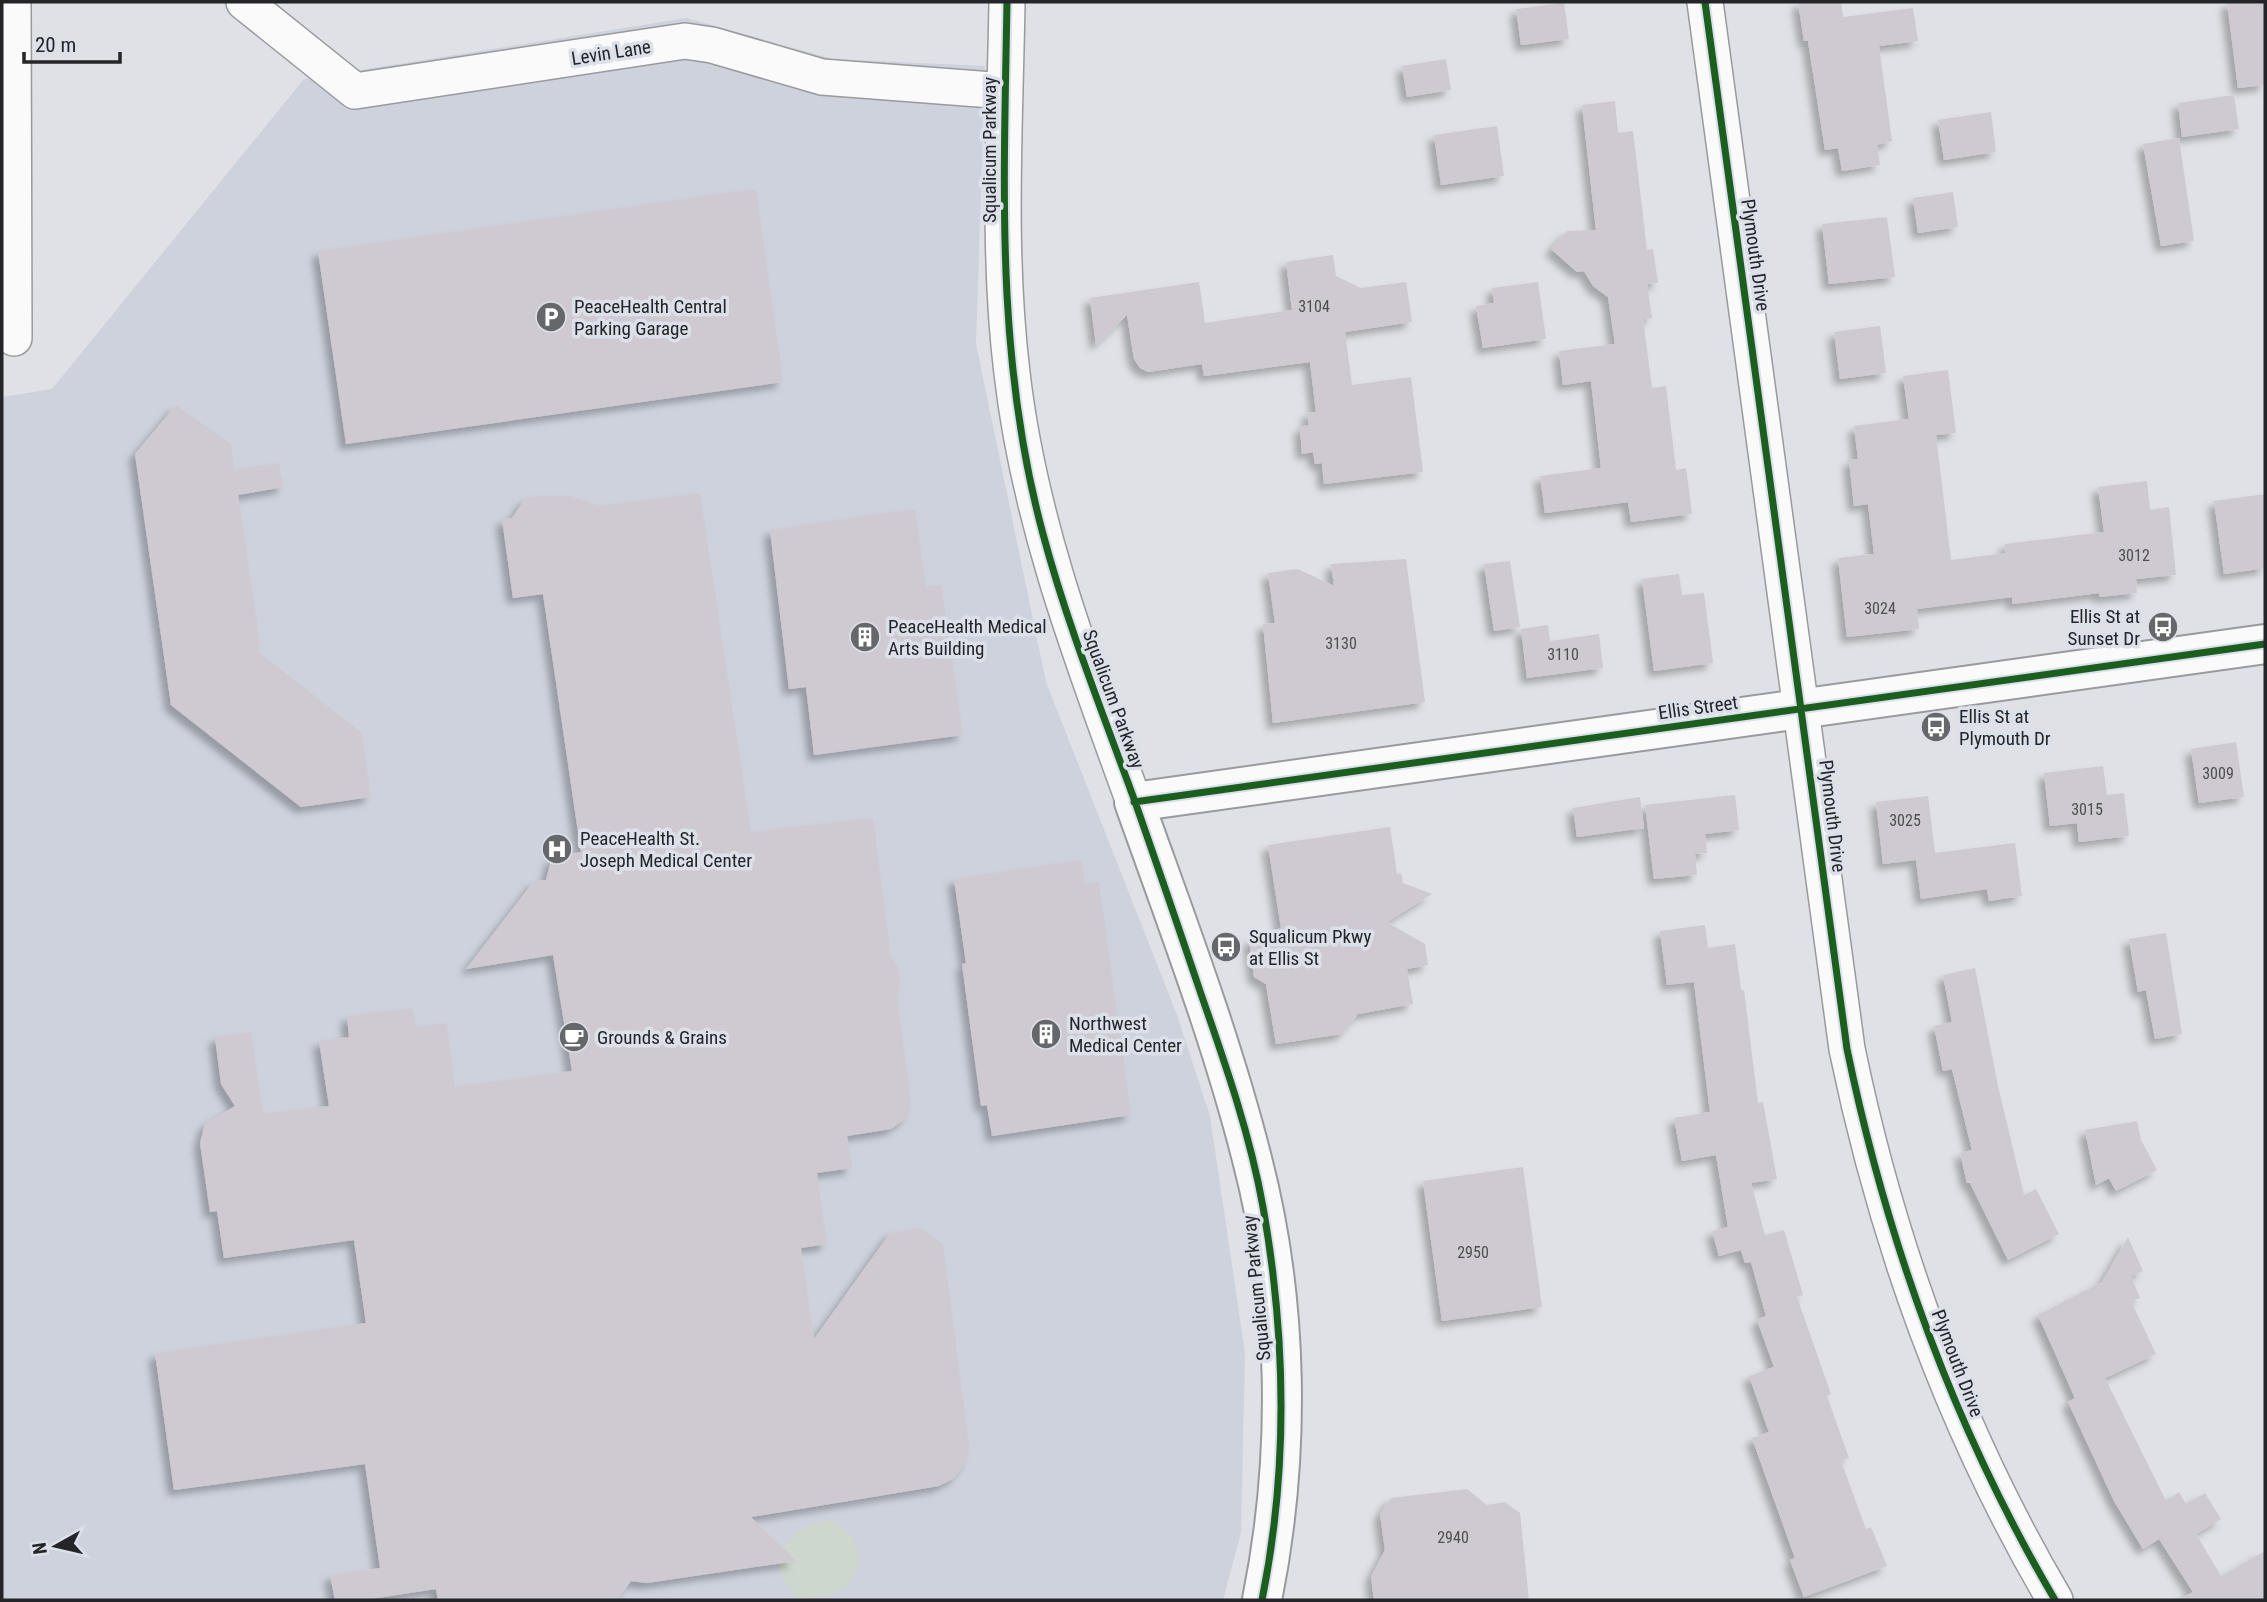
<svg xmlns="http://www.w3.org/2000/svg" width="2267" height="1602" viewBox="0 0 2267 1602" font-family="'Roboto Condensed',sans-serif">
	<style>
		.built { fill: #cdd2dc }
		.green { fill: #ced7cd }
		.building { fill: #cfcad1; filter: url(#shadow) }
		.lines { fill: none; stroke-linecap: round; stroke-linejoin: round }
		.minor-casing { stroke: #999a9d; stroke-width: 38 }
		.tertiary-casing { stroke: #999a9d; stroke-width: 42 }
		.minor { stroke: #fafafb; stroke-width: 35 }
		.tertiary { stroke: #fafafb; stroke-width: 38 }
		.cycleway-casing { stroke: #dce0e9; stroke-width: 11 }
		.cycleway { stroke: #1b5e20; stroke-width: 7 }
		.labels { text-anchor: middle; stroke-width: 7; stroke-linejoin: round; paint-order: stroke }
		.number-label { font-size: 16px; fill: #4e4e52 }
		.street-label { font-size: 19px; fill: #232528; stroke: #dce0e9 }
		.poi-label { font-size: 19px; fill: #232528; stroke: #dce0e9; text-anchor: start }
	</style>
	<defs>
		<filter id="shadow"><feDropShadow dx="-6" dy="6" stdDeviation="3.5" flood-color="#0004"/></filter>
	</defs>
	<rect width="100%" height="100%" fill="#dfe1e6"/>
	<path class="built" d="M687 18 833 59 985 66 976 344 1046 682 1177 1015 1210 1116 1245 1353 1241 1533 1223 1600H2V397L52 389 304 79Z"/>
	<path class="green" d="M822 1521H835C843 1528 853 1536 856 1546 869 1584 830 1602 797 1598 765 1566 780 1532 822 1521Z"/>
	<path class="building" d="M1798 2H1841L1843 17 1913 8 1918 41 1879 46 1892 141 1877 145 1880 165 1842 171 1838 148 1825 150 1808 41H1804Z
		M2227 2H2265V85L2238 88Z
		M1564 3 1569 39 1521 45 1516 9Z
		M1446 59 1451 90 1407 97 1402 66Z
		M2234 95 2239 129 2182 137 2178 103Z
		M1615 101 1618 133 1633 131 1647 250 1653 249 1658 283 1647 284 1652 318 1643 319 1652 388 1666 386 1676 470 1686 468 1692 514 1631 522 1628 502 1545 513 1540 476 1601 468 1591 381 1563 385 1559 351 1615 344 1608 297 1593 286 1584 271 1577 272 1551 249 1567 231 1596 230 1582 105Z
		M1991 112 1996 152 1944 160 1938 120Z
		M1497 126 1504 176 1441 185 1434 135Z
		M2179 138 2194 241 2161 246 2143 144Z
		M756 189 783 382 346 444 318 251Z
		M1953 192 1958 227 1918 233 1913 198Z
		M1887 217 1895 277 1829 284 1822 224Z
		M1333 255 1336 276 1361 288 1406 282 1412 322 1345 332 1352 385 1411 377 1423 472 1324 484 1322 463 1315 464 1313 452 1302 454 1300 427 1309 425 1307 413 1316 412 1310 362 1204 376 1202 364 1148 372 1140 368 1134 359 1127 315 1096 345 1090 298 1199 282 1205 323 1292 310 1286 262Z
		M1538 282 1546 339 1483 348 1476 306 1494 303 1492 288Z
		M1880 326 1886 373 1840 379 1834 332Z
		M1948 370 1956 433 1936 435 1951 560 2006 553 2005 544 2104 532 2098 487 2147 481 2150 510 2169 507 2176 575 2136 579 2137 593 2099 597V593L2012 604V597L1917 609 1919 629 1847 637 1838 558 1874 554 1868 504 1854 506 1849 460 1858 459 1854 426 1909 419 1903 376Z
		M176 405 231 444 234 470 279 463 284 487 238 495 260 643 255 649 362 733 371 797 301 807 171 705 135 454Z
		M700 493 751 832 873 818 891 958 898 965 900 984 897 996 911 1103 906 1118 891 1129 847 1136 852 1168 817 1173 827 1244 801 1248 814 1339 890 1233 920 1228 943 1244 969 1446 966 1462 954 1478 939 1486 751 1517 796 1561 647 1583 631 1581 617 1600H438L436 1589 364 1600H335L330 1575 380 1568 365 1464 174 1490 155 1353 366 1323 354 1240 224 1258 217 1211 210 1212 200 1143 205 1124 235 1106 221 1084 215 1037 251 1032 263 1114 329 1106 319 1041 349 1037 347 1016 413 1008 416 1027 447 1023 455 1087 572 1071 553 955 466 969 534 881 546 880 552 857 581 852 543 594 513 598 502 519 512 518 525 499 537 496H571L600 506Z
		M2265 494V568L2224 574 2214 501Z
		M915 509 926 587 941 585 963 735 814 755 806 687 789 689 770 530Z
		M1406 559 1425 702 1273 723 1263 624 1275 623 1268 573 1298 569 1334 586 1331 564Z
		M1510 561 1520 627 1494 631 1484 564Z
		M1679 574 1682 595 1704 593 1713 663 1654 671 1642 579Z
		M1548 625 1550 641 1599 634 1603 668 1527 678 1521 629Z
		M2236 742 2244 797 2199 803 2191 749Z
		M2103 766 2107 795 2124 793 2129 836 2079 842 2077 823 2050 826 2044 773Z
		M1735 795 1739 830 1705 834 1707 853 1695 854 1697 875 1654 879 1645 805Z
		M1928 796 1935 853 2015 843 2022 896 1989 901 1987 889 1921 899 1916 860 1883 864 1876 802Z
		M1640 797 1644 828 1577 837 1573 808Z
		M1390 827 1397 874 1401 873 1403 883 1432 894 1387 922 1425 944 1428 965 1407 969 1413 1004 1358 1014 1342 1034 1276 1044 1266 984 1254 977 1249 940 1281 928 1268 845Z
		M1082 860 1085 884 1099 882 1131 1115 992 1136 987 1105 981 1106 962 964 966 963 954 879Z
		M1705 925 1708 948 1735 944 1741 990H1744L1758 1103 1763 1102 1777 1179 1751 1183 1765 1235 1784 1230 1803 1295 1797 1297 1831 1394 1827 1396 1849 1458 1841 1461 1866 1529 1871 1527 1887 1566 1804 1597 1790 1560 1795 1558 1752 1438 1769 1432 1749 1376 1774 1367 1757 1320 1766 1316 1751 1262 1745 1263 1741 1250 1719 1256 1712 1231 1728 1227 1716 1155 1682 1161 1674 1118 1710 1112 1694 982 1667 985 1660 931Z
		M2166 933 2182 1034 2155 1039 2146 990 2138 992 2129 939Z
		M1975 968 1998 1086 2024 1195 2036 1189 2059 1234 2008 1260 1970 1183H1967L1960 1153 1972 1150 1952 1069 1943 1071 1934 1026 1952 1022 1943 975Z
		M2137 1121 2141 1140 2157 1170 2116 1191 2109 1178 2096 1185 2085 1130Z
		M1523 1167 1542 1307 1442 1321 1423 1181Z
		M2128 1237 2143 1271 2131 1276 2140 1298 2131 1301 2156 1354 2105 1378 2166 1501 2179 1492 2186 1504 2205 1493 2221 1519 2196 1534 2221 1576 2265 1551V1600H2178L2193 1592 2159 1539 2143 1549 2114 1501 2068 1402 2075 1398 2038 1315 2102 1282Z
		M1467 1489 1487 1505 1505 1502 1520 1513 1529 1600H1374L1371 1577 1385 1550 1380 1514 1391 1498Z"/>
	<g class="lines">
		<g class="minor-casing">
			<path id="minor" d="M13 2 14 338
				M244 2 355 91 685 41 712 45 822 77 1005 91
				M1007 2C1005 125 997 251 1012 373 1029 522 1083 662 1134 802
				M1705 2 1847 1049C1887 1242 1955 1430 2055 1600"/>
		</g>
		<g class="tertiary-casing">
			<path id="tertiary" d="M1262 1600C1291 1456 1289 1301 1252 1159 1221 1037 1176 920 1134 802L2265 644"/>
		</g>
		<use href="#minor" class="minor"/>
		<use href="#tertiary" class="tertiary"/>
		<g class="cycleway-casing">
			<path id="cycleway" d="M1007 2C1004 183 995 357 1043 534 1067 624 1102 711 1134 799 1157 864 1179 929 1201 994 1225 1063 1250 1134 1263 1207 1286 1337 1288 1471 1262 1600
				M1705 2 1847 1049C1887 1242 1955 1430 2055 1600
				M1134 802 2265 644"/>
		</g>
		<use href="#cycleway" class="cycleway"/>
	</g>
	<defs>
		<g id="parking-disc" transform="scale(1.575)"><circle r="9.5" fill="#65676a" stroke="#dce0e9"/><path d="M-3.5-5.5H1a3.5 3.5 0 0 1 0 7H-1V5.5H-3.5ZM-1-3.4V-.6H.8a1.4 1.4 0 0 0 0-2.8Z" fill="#fff"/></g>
		<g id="bus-disc" transform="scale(1.575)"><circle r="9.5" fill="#65676a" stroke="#dce0e9"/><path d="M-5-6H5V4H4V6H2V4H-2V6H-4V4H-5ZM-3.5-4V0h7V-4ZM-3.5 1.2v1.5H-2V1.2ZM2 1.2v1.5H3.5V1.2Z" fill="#fff"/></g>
		<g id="building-disc" transform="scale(1.575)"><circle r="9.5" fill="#65676a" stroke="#dce0e9"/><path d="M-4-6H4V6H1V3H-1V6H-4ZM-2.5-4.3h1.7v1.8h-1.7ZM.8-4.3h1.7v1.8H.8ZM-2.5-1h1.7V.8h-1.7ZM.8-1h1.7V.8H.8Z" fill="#fff"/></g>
		<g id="hospital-disc" transform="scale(1.575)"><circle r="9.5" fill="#65676a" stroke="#dce0e9"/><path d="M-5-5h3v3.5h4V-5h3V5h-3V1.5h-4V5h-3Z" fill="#fff"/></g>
		<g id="cafe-disc" transform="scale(1.575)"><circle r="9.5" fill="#65676a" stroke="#dce0e9"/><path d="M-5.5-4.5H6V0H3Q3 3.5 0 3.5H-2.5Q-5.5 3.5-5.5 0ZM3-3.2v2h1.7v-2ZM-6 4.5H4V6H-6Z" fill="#fff"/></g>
	</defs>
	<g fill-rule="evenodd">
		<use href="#parking-disc" x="551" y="317"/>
		<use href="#bus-disc" x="2163" y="627"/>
		<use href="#building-disc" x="865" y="637"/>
		<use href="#bus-disc" x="1936" y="727"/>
		<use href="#hospital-disc" x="557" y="849"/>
		<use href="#bus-disc" x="1226" y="947"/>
		<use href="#building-disc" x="1046" y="1034"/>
		<use href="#cafe-disc" x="574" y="1037"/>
	</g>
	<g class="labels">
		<g class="number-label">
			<text x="1314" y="312">3104</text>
			<text x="2134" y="561">3012</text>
			<text x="1880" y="614">3024</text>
			<text x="1341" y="649">3130</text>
			<text x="1563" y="660">3110</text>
			<text x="2218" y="779">3009</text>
			<text x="2087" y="815">3015</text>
			<text x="1905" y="826">3025</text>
			<text x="1473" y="1258">2950</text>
			<text x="1453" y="1543">2940</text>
		</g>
		<g class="street-label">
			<text transform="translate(611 52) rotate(-9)" y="7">Levin Lane</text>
			<text transform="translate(989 150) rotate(-90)" y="7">Squalicum Parkway</text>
			<text transform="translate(1756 255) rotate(82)" y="7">Plymouth Drive</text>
			<text transform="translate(1114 699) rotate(70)" y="7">Squalicum Parkway</text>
			<text transform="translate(1698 707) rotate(-8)" y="7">Ellis Street</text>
			<text transform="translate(1833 816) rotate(83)" y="7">Plymouth Drive</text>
			<text transform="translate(1256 1288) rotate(-96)" y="7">Squalicum Parkway</text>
			<text transform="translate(1958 1363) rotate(69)" y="7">Plymouth Drive</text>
		</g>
		<g class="poi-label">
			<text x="574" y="313">PeaceHealth Central<tspan x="574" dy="22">Parking Garage</tspan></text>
			<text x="2140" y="623" text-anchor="end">Ellis St at<tspan x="2140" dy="22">Sunset Dr</tspan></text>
			<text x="888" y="633">PeaceHealth Medical<tspan x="888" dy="22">Arts Building</tspan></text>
			<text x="1959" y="723">Ellis St at<tspan x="1959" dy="22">Plymouth Dr</tspan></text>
			<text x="580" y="845">PeaceHealth St.<tspan x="580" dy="22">Joseph Medical Center</tspan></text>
			<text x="1249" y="943">Squalicum Pkwy<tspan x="1249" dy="22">at Ellis St</tspan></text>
			<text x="1069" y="1030">Northwest<tspan x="1069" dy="22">Medical Center</tspan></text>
			<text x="597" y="1044">Grounds &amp; Grains</text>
		</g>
	</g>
	<rect width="2267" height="1602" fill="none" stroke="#232528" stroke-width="7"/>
	<g transform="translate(56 1546) rotate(262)" stroke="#dce0e9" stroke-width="5" paint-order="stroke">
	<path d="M0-5L12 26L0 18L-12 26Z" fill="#232528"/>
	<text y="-10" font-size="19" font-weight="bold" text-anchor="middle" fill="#232528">N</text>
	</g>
	<path d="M24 52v10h96v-10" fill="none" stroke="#232528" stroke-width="3.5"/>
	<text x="35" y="52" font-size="21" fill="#232528" stroke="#dce0e9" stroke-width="5" paint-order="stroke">20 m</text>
</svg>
